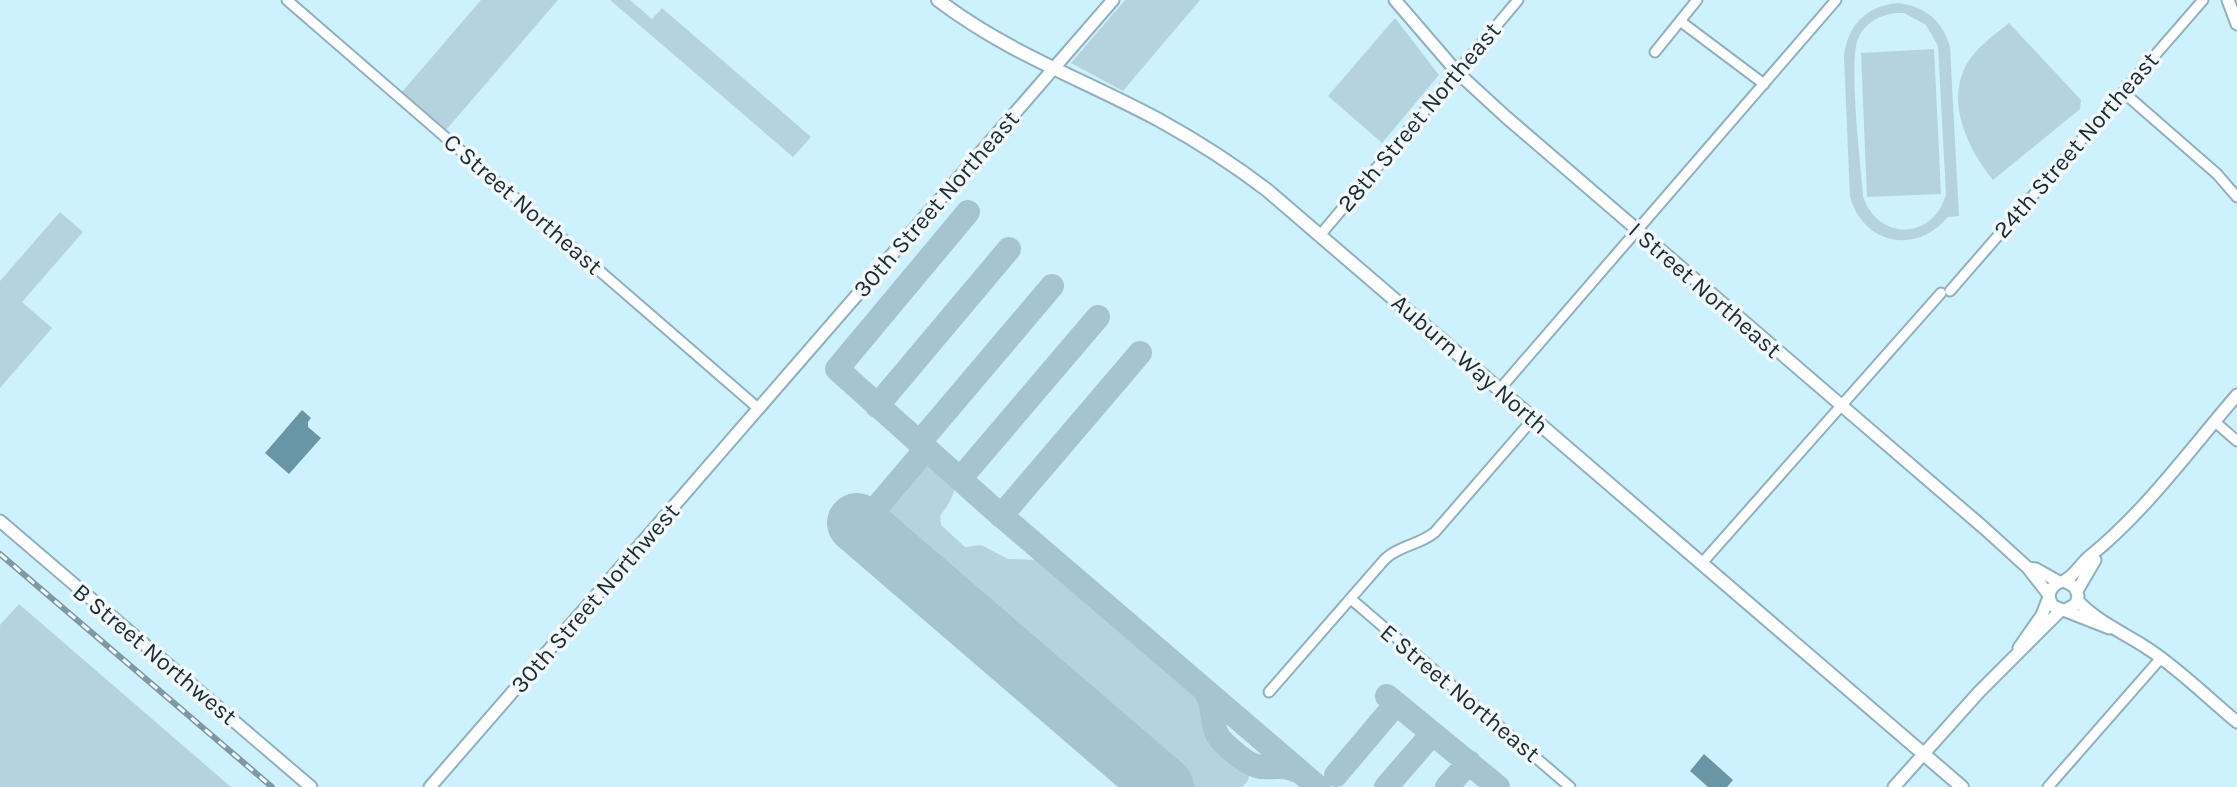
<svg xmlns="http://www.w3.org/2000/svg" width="2237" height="787" viewBox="0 0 2237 787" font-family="Karla,sans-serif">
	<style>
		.green { fill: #b5d3de; fill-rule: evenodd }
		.water { fill: #6896a7 }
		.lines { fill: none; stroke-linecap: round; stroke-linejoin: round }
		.taxiway { stroke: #a6c4d0; stroke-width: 24 }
		.runway { stroke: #a6c4d0; stroke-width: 60 }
		.minor-casing { stroke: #8fb1bd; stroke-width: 13 }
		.tertiary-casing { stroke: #8fb1bd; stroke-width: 15 }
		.secondary-casing { stroke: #8fb1bd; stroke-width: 16 }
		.minor { stroke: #fff; stroke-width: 9 }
		.tertiary { stroke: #fff; stroke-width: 11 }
		.secondary { stroke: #fff; stroke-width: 12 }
		.rail-casing { stroke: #7f98a2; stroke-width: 6 }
		.rail { stroke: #f2f9fb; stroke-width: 3; stroke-dasharray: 9; stroke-linecap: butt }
		.labels { text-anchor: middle; stroke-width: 7; stroke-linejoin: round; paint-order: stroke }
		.street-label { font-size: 24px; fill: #1e2c31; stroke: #f2f9fb }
	</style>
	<rect width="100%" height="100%" fill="#cef1fe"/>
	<path class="green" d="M481 0H558L446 130 402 92Z
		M610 0H630L652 19 662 8 811 137 793 157Z
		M1125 0H1200L1123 91 1071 63Z
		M1898 3C1925 6 1943 21 1950 47L1959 216 1948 217C1916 255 1864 245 1850 197L1844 57C1847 26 1866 6 1898 3ZM1904 13 1926 25 1938 46 1946 194C1934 240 1878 242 1863 196 1861 166 1848 62 1858 39 1866 20 1885 12 1904 13Z
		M1395 18 1439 75 1382 143 1328 96Z
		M2009 23 2081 100 2080 109 1993 180C1970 152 1948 108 1963 72 1971 51 1992 37 2009 23Z
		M1934 49 1941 194 1867 197 1861 53Z
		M60 212 83 232 22 302 52 328 0 388V281Z
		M929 459C962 477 960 489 940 516L941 525 965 547 981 545 1008 559 1043 560 1199 693C1209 705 1204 717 1208 731 1213 748 1238 761 1250 773L1247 782 1242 787H1192L969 598 877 517 908 476Z
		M19 604 231 787H0V625Z"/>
	<path class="water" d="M302 410 311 418 308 422V427L321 438 289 474 265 453Z
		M1704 754 1733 780 1727 787H1708L1690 771Z"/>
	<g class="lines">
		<path class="taxiway" d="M968 212 837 369 989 505 1318 787
			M877 406 1009 249
			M919 443 1052 286
			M960 479 1098 317
			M1001 516 1140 353
			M861 526 926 449
			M1205 691C1215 705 1210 720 1217 734 1221 742 1228 747 1235 753 1265 779 1272 759 1300 772
			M1387 696 1498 787
			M1336 775 1396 704
			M1386 787 1432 734
			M1447 787 1469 762"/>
		<path class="runway" d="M857 523 1164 787"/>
		<g class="minor-casing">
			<path id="minor" d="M287 0 759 409
				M1680 21 1764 84
				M1655 52 1697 0
				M2123 92 2217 174 2237 197
				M1321 234 1518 0
				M1950 291 2203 0
				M1499 390 1836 0
				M2214 421 2237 441
				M1702 563 1941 293
				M1351 599 1570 787
				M1269 692 1385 559C1400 545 1420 545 1435 532L1533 419
				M2048 787 2161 658"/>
		</g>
		<g class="tertiary-casing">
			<path id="tertiary" d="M1395 0 1457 72 1506 117 1984 528 2028 568 2049 595
				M2228 0 2237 24
				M0 521 311 787
				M2028 568 2036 569 2059 582
				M2064 581C2076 575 2080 564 2090 556 2145 512 2191 448 2237 395
				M2077 591 2095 560
				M2077 600C2097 622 2125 633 2150 650 2181 671 2208 698 2237 722
				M2065 610 2076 604 2078 596 2075 587 2064 581C2051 584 2045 595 2053 606L2109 628
				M2019 648 2042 615 2049 597
				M430 787 1113 0
				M1894 787 1979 692 2061 610"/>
		</g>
		<g class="secondary-casing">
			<path id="secondary" d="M938 0C1009 54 1083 79 1159 120 1197 141 1233 164 1267 190L1962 787"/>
		</g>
		<use href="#minor" class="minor"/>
		<use href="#tertiary" class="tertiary"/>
		<use href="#secondary" class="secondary"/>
		<g class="rail-casing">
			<path id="rail" d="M0 554 272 787"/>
		</g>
		<use href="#rail" class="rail"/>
	</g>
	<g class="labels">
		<g class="street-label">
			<text transform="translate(1419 117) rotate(-50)" y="8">28th Street Northeast</text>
			<text transform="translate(2076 145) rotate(-49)" y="8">24th Street Northeast</text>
			<text transform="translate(523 204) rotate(41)" y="8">C Street Northeast</text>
			<text transform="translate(936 204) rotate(-49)" y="8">30th Street Northeast</text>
			<text transform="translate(1705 290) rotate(41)" y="8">I Street Northeast</text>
			<text transform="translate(1470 364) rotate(41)" y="8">Auburn Way North</text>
			<text transform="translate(595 598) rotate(-49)" y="8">30th Street Northwest</text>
			<text transform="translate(155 654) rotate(40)" y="8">B Street Northwest</text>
			<text transform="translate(1460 693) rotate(40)" y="8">E Street Northeast</text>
		</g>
	</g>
</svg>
